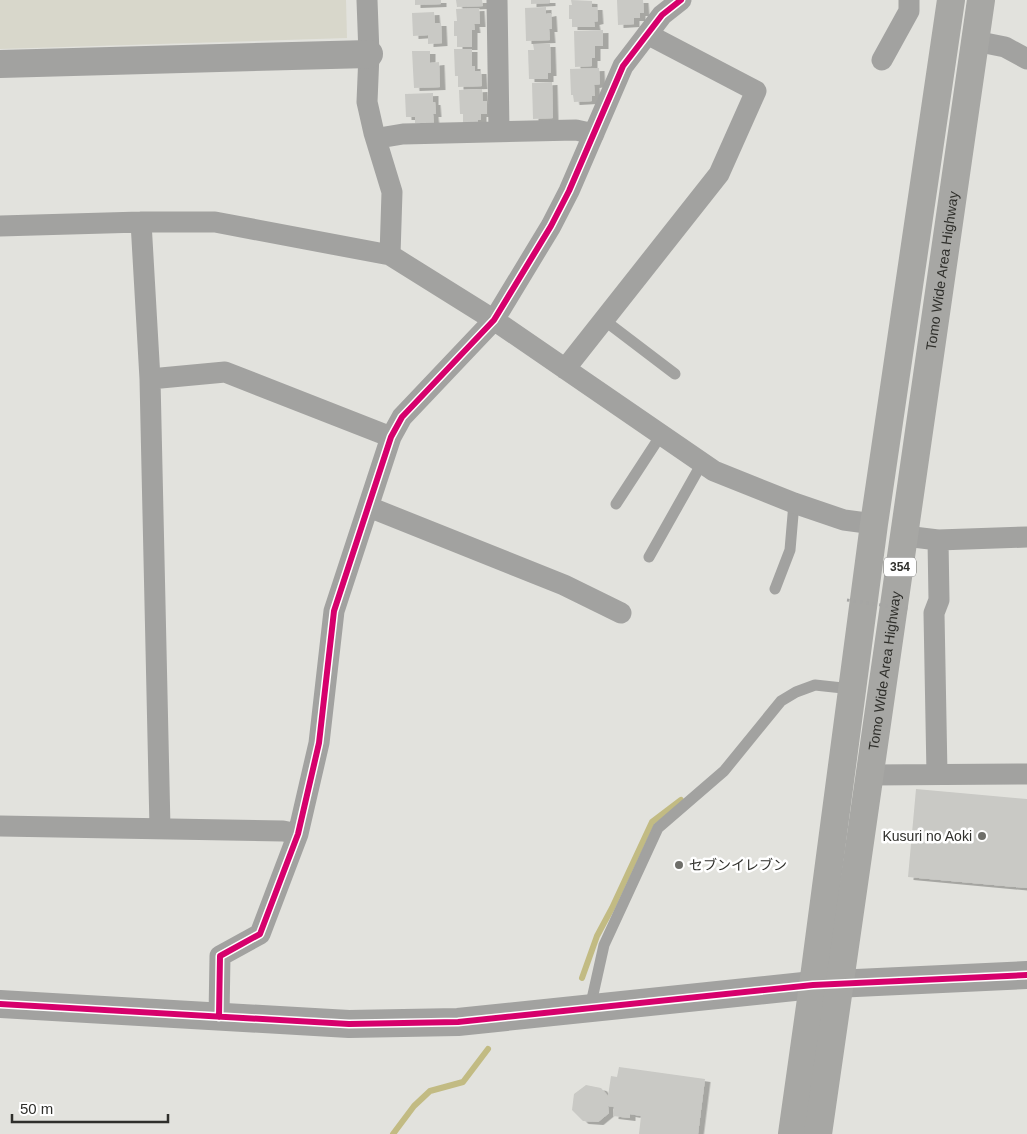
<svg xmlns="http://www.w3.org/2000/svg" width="1027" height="1134" viewBox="0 0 1027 1134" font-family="Arial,'Noto Sans JP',sans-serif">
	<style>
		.built { fill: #d8d7cb }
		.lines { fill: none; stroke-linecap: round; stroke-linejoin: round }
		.stream { stroke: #c2bb83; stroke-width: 6 }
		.building { fill: #c9c9c5; filter: url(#shadow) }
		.service { stroke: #a2a2a0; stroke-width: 11 }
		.minor { stroke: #a2a2a0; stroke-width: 21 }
		.tertiary { stroke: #a2a2a0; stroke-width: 28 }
		.trunk { stroke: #a7a7a4; stroke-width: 28 }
		.path-bridge { stroke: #a6a6a4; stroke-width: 3; stroke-dasharray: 2.5 4; stroke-linecap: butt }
		.cycleway-casing { stroke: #fff; stroke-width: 9 }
		.cycleway { stroke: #d6006c; stroke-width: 6 }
		.poi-dot { fill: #6e6e69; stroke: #fff; stroke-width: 2 }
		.labels { text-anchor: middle; stroke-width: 5; stroke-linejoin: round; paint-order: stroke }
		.shield { fill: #fff; stroke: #6d6d6b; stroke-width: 1 }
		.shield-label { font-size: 12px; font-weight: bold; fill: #2f2f2b }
		.street-label { font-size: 14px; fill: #2f2f2b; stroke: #fff }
		.poi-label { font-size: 14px; fill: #2f2f2b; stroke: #fff; text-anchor: end }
	</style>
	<defs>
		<filter id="shadow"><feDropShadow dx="5.5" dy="3" stdDeviation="0" flood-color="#0004"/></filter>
	</defs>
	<rect width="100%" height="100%" fill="#e2e2dd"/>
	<path class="built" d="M0 0H346L347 38 0 49Z"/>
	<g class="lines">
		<path class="stream" d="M582 978 597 936 612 908 652 822 681 800
			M393 1134 414 1106 430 1091 463 1082 488 1049"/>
	</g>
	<path class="building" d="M415 0H441V4L415 5Z
		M456 0H482L483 6 457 7Z
		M531 0H550V3L531 4Z
		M571 0 592 1V7H597L598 21 594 22 595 27H572V19H569V5H572Z
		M617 0H643L644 13H640V18H634V24L618 25Z
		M546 7V14L551 13 552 29H549L550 40 526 41 525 8Z
		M479 8 480 24H474L475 30H472V47H457V36H454V21H457L456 9Z
		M434 12 435 23H441L442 43 428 44V35L413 36 412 13Z
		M603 30V46H595V58H592V66L575 67 574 31Z
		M533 44H550L551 73H548V79H529L528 50H534Z
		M454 49H472V66H475V71H481L482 86 458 87V76H455Z
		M412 51H430V63L439 62 440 87 414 88Z
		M599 68 600 84 594 85 595 96H592V101L574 102 573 95H571L570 69Z
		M552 82 553 118 533 119 532 83Z
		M482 89 483 101H487V114H481V120H478V123H463V114H460L459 90Z
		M433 93V102H435L436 114H433L434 123H415V117H406L405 94Z
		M916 789 1027 799V888L908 877Z
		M619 1067 705 1079 698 1134H639L641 1116 630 1114V1118L613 1116 614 1107 608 1106 609 1113 598 1122 583 1121 572 1110 574 1094 586 1085 601 1088 608 1096 611 1076 617 1077Z"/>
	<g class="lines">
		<path class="service" d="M604 320 675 374
			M616 504 661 435
			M649 557 702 463
			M775 589 790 550 794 503
			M590 1008 604 945 658 828 724 771 781 701 796 692 815 685 852 689"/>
		<path class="minor" d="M367 0 369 54 367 102 374 133 392 192 390 255
			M497 0 499 131
			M975 41 1005 47 1027 59
			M882 60 909 11V0
			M377 141 385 137 403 134 576 130 594 134
			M141 222 150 379 160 828
			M0 226 141 222H215L390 255 494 320 714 471 794 503 844 520 874 524
			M565 369 719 174 756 91 647 34
			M150 379 225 372 391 437
			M369 507 564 585 621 613
			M905 536 938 540 1027 537
			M937 774 934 613 939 600 938 540
			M870 775 1027 774
			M0 826 283 831 298 834
			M219 1017 220 956 260 934 298 834 319 743 334 611 391 437 402 417 494 320 551 226 569 191 623 66 662 15 681 0"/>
		<path class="tertiary" d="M0 64 369 54
			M0 1004 349 1024 458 1022 813 985 1027 975"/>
		<g class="trunk">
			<path d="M792 1134 813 985 874 524 951 0"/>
			<path id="s1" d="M818 1134 981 0"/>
		</g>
		<path class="path-bridge" d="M847 600 908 609"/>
		<g class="cycleway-casing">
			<path id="cycleway" d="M0 1004 349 1024 458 1022 813 985 1027 975
				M219 1017 220 956 260 934 298 834 319 743 334 611 391 437 402 417 494 320 551 226 569 191 623 66 662 15 681 0"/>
		</g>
		<use href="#cycleway" class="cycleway"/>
	</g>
	<g class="poi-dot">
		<circle cx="982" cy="836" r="5"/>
		<circle cx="679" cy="865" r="5"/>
	</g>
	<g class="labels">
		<rect class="shield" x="884" y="557.5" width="32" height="19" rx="4"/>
		<g class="shield-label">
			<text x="900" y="571">354</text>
		</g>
		<g class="street-label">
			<text dy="5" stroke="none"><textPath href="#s1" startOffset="872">Tomo Wide Area Highway</textPath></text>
			<text dy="5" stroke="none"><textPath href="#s1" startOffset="468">Tomo Wide Area Highway</textPath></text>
		</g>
		<g class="poi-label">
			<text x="972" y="841">Kusuri no Aoki</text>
			<text x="689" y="870" text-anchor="start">セブンイレブン</text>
		</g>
	</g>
	<path d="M12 1114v8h156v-8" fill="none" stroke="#2f2f2b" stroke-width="2.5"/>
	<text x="20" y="1114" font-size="15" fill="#2f2f2b" stroke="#ffffff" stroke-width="4" paint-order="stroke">50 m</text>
</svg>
